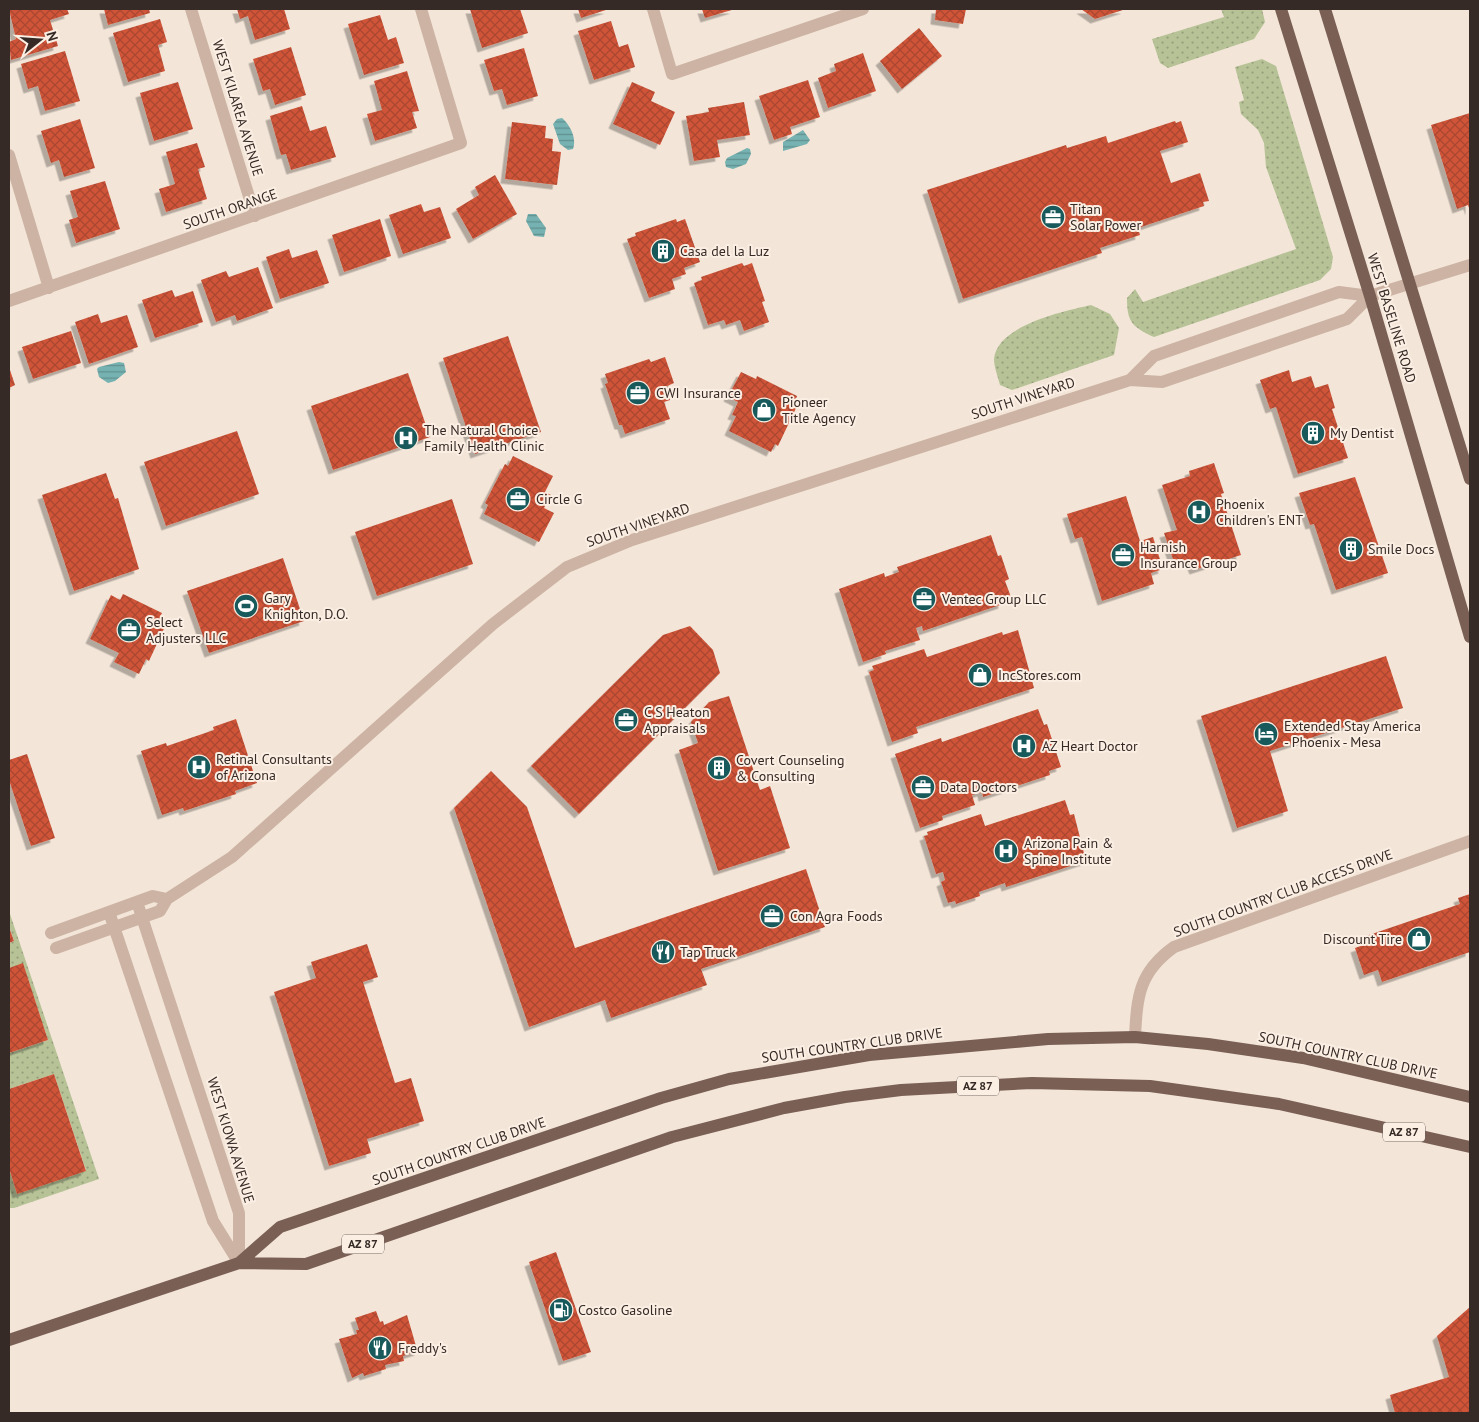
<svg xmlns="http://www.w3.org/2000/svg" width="1479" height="1422" viewBox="0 0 1479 1422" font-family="'PT Sans',sans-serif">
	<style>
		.grass { fill: url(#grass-dots) }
		.water { fill: url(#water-rules) }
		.building { fill: url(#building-cross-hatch); filter: url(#shadow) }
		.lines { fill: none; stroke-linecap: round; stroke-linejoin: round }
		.minor { stroke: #ccb3a3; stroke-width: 12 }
		.primary { stroke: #7a5f55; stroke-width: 12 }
		.labels { text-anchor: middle; stroke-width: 4; stroke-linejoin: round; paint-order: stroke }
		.shield { fill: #fbefe4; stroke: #71655f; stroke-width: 1 }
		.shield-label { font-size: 12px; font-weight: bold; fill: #362a26 }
		.street-label { font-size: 14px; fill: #362a26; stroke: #fbefe4 }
		.poi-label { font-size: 14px; fill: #362a26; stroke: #fbefe4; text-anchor: start }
	</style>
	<defs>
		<pattern id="grass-dots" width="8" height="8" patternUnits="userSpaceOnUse" patternTransform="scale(1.25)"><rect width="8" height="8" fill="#b7c397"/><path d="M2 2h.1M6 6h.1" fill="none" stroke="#969f7b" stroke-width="1.8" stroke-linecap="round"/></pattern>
		<pattern id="water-rules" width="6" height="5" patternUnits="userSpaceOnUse" patternTransform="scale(1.25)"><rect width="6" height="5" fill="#75b2b1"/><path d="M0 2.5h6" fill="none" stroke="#619190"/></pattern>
		<pattern id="building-cross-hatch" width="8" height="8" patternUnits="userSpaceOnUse" patternTransform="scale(1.25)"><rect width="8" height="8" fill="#d05539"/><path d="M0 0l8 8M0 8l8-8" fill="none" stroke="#aa4730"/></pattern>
		<filter id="shadow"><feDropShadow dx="-4.5" dy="4.5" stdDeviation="0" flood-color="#0004"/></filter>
	</defs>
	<rect width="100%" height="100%" fill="#f3e5d8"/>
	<path class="grass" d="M1221 9H1262L1265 22 1254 39 1168 68 1160 63 1152 39 1224 17Z
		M1262 59 1276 66 1333 257 1331 269 1320 280 1154 337C1132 327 1127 322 1127 298L1135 289 1143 302 1296 249 1266 167 1264 143 1258 130 1241 114 1239 102 1244 100 1235 67Z
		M1091 305 1110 314 1119 328 1114 355 1012 390 1000 385C998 377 994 367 994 359 997 325 1065 311 1091 305Z
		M9 911 99 1179 14 1208H9V1168L17 1193 86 1170 54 1074 9 1089V1053L48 1040 23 964 9 968V943L14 941 9 926Z"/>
	<path class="water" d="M562 118C570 125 577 138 573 149L568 150 560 144 553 124 557 119Z
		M803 130 810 140 807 144 783 151V142Z
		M747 148 750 149 751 154 746 164 733 169 726 167 725 162 727 158Z
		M528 214H536L546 228 544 237 534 236 526 221Z
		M119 362 124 363 126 372 115 381 108 383 99 377 97 369 99 367Z"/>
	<path class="building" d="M9 9H67L69 14 50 20 58 46 11 60 9 42 16 39Z
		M104 9H149L150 13 108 25Z
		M237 9H284L290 29 255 40 248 16 240 19Z
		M470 9H520L528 33 482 48Z
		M578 9H609L581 18Z
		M702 9H735L705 18Z
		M936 9H966L963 24 935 20Z
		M1081 9H1126L1095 19Z
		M380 15 388 40 396 37 404 63 364 75 348 24Z
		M160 19 167 42 158 45 165 71 128 82 113 33Z
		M611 21 619 47 628 44 635 67 594 80 578 31Z
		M919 28 942 56 902 89 880 61Z
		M291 47 306 95 275 105 270 89 263 91 253 59Z
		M524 48 538 96 507 105 502 89 494 91 484 60Z
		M65 51 80 101 45 111 38 86 28 89 21 64Z
		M863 53 876 91 828 108 818 78 836 71 834 64Z
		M407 71 419 111 412 112 417 128 375 141 367 114 382 110 374 81Z
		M808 80 820 117 790 127 792 134 774 140 759 96Z
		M178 82 193 129 154 141 140 93Z
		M632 82 655 92 651 101 675 112 660 145 613 124Z
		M744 102 750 135 717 140 720 157 694 161 686 116 709 112 708 108Z
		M302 106 310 131 326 126 336 157 291 170 286 154 281 155 270 116Z
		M1470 113V211L1468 205 1457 209 1431 125Z
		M80 119 95 168 64 177 59 160 51 163 41 131Z
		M1175 121 1176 123 1181 121 1188 142 1160 151 1171 183 1200 173 1209 201 1203 202 1204 206 1138 228 1140 235 1100 248 1102 253 963 299 927 190 1066 145 1067 148 1106 136 1108 143Z
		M512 122 546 126 545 138 553 139 552 151 561 152 557 185 505 179Z
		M197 143 205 167 198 169 207 199 166 212 159 189 175 184 166 152Z
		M495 175 517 214 473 239 456 209 479 195 475 187Z
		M105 181 120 229 76 243 69 220 78 217 70 191Z
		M421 204 424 212 440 207 451 238 403 254 389 215Z
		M380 219 391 256 344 272 332 235Z
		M676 219 677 222 685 219 700 262 684 268 686 274 672 279 675 289 649 298 627 239 636 236 635 233Z
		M289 249 292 258 317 250 329 283 280 299 266 257Z
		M742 263 744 266 752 263 765 301 762 302 769 322 744 331 740 320 726 325 724 320 708 325 694 283 702 280 701 277Z
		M258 267 273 308 237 321 235 315 216 322 201 280 226 271 229 277Z
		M172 290 175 297 193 291 203 322 155 338 142 300Z
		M98 314 101 323 127 315 138 347 89 364 75 322Z
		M71 331 81 363 33 379 22 347Z
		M508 336 541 432 475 454 443 358Z
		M665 357 674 383 665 387 670 400 664 402 670 419 625 434 622 425H619L605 384 608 383 605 374 649 359 651 362Z
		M9 367 15 385 9 388Z
		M1289 370 1292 382 1311 376 1315 388 1328 384 1335 408 1332 409 1348 458 1298 474 1276 407 1270 409 1260 380Z
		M741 372 756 379 757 376 797 396 794 405 797 406 778 446 775 444 771 452 729 431 736 416 732 415 738 402 728 397Z
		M408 373 430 437 333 470 311 406Z
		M237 431 259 494 166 526 144 462Z
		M513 456 553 476 545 492 551 495 544 508 554 513 539 542 484 514 488 505 485 503 505 464 508 466Z
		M1214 463 1224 493 1221 494 1241 555 1194 570 1190 560 1175 565 1164 533 1177 530 1162 485 1190 476 1189 471Z
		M106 473 115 499 118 498 139 569 74 591 42 495Z
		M1355 477 1388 573 1336 590 1314 524 1310 525 1299 493Z
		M1126 496 1140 541 1153 537 1163 569 1151 573 1154 584 1102 601 1082 537 1075 539 1067 514Z
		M452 499 473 564 377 596 355 532Z
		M991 535 998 556 1001 555 1009 579 1005 581 1011 597 1002 600 1003 604 923 631 922 626 916 628 920 640 885 651 886 654 863 662 839 589 884 573 885 577 899 572 897 567Z
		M283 558 304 621 209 653 187 591Z
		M123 594 162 613 160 617 168 620 149 661 146 659 139 674 114 662 119 653 90 639 111 595 120 600Z
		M690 626 713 650 720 673 579 814 531 766 663 635Z
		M1018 630 1034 688 916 727 918 733 892 742 869 672 874 670 872 666 924 649 927 657 1002 632 1003 635Z
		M1386 656 1403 708 1270 751 1288 811 1237 828 1201 716Z
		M729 696 760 790 770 786 790 848 718 871 679 750 698 743 691 722 709 702Z
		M1038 709 1044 725 1047 724 1061 767 1049 771 1050 775 983 797 982 792 972 795 975 805 942 816 943 820 920 828 895 754 941 738 942 742Z
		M236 719 257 783 235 791 236 794 184 811 183 808 162 815 141 751 166 743 167 746 214 730 213 727Z
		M27 754 55 838 31 846 9 780V760Z
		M491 771 527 807 575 948 806 869 825 927 701 969 707 985 611 1018 605 1000 529 1027 454 808Z
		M1065 800 1070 815 1074 814 1086 861 1006 887 1005 883 979 892 980 896 956 904 955 901 948 903 941 882 945 880 943 872 936 874 924 836 928 835 927 832 981 814 985 826Z
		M1470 894V952L1382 982 1378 970 1364 975 1355 948 1369 943 1366 936 1460 904 1458 898Z
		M9 927 14 941 9 943Z
		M367 944 378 977 363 982 395 1083 411 1078 424 1121 367 1139 371 1153 329 1166 274 992 316 978 311 962Z
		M23 963 48 1040 9 1053V968Z
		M54 1074 86 1171 17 1194 9 1168V1089Z
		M556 1252 591 1352 563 1361 529 1262Z
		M1470 1307V1413H1395L1390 1395 1449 1377 1437 1336Z
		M376 1311 380 1322 383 1321 384 1325 407 1315 416 1346 419 1351 403 1356 404 1361 385 1365 386 1369 364 1376 363 1373 352 1378 339 1339 357 1334 356 1330H359L355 1318Z"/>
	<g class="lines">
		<path class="minor" d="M191 9 255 216
			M653 9 672 74 863 9
			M9 155 49 288
			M9 301 461 143 421 9
			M1130 380 1154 356 1339 292 1370 296
			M137 902 239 1213V1263
			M109 912 213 1221 239 1263
			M51 933 153 896 167 899
			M56 948 160 911 167 899 232 857 493 624 567 567 632 540 1130 380 1162 382 1347 319 1370 296 1470 265
			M1135 1037C1137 996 1139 972 1174 947L1470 841"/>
		<path class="primary" d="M1281 9 1370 296 1470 637
			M1325 9 1470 479
			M239 1263 280 1227 661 1098 729 1079 869 1055 1048 1039 1135 1037 1208 1044 1303 1058 1470 1097
			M9 1340 239 1263 306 1264 672 1137 784 1108 845 1097 901 1090 1032 1083 1150 1086 1279 1104 1470 1147"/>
	</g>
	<defs>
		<g id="office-disc" transform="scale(1.25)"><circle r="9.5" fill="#185a5b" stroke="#fbefe4"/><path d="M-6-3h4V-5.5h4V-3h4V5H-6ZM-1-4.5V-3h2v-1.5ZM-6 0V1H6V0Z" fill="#fff"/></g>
		<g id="building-disc" transform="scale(1.25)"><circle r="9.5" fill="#185a5b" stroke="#fbefe4"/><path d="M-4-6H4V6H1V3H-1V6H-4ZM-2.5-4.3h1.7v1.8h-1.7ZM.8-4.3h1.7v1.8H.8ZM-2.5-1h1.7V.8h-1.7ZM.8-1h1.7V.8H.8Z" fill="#fff"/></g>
		<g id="shop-disc" transform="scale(1.25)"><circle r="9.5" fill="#185a5b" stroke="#fbefe4"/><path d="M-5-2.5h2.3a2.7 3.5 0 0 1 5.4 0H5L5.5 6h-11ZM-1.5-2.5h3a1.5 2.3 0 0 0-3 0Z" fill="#fff"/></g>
		<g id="hospital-disc" transform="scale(1.25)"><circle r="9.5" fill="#185a5b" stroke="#fbefe4"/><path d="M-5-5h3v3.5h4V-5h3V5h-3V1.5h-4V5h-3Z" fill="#fff"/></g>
		<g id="stadium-disc" transform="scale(1.25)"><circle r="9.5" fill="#185a5b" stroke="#fbefe4"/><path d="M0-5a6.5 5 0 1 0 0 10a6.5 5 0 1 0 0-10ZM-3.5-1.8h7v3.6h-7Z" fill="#fff"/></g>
		<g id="hotel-disc" transform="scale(1.25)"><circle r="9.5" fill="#185a5b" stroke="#fbefe4"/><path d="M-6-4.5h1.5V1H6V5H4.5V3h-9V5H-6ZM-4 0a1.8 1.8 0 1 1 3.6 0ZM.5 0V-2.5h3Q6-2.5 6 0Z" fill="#fff"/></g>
		<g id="restaurant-disc" transform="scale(1.25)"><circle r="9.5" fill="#185a5b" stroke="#fbefe4"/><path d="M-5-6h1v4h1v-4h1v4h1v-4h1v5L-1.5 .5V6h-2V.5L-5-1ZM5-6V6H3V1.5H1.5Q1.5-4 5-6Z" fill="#fff"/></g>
		<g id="fuel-disc" transform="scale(1.25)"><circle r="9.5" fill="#185a5b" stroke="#fbefe4"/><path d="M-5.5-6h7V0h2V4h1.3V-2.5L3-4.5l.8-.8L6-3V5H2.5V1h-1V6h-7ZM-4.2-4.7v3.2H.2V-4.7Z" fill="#fff"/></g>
	</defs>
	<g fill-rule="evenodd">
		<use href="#office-disc" x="1053" y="217"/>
		<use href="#building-disc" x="663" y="251"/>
		<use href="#office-disc" x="638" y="393"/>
		<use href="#shop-disc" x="764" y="410"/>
		<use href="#building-disc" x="1313" y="433"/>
		<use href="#hospital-disc" x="406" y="438"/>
		<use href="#office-disc" x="518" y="499"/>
		<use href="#hospital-disc" x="1199" y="512"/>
		<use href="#building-disc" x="1351" y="549"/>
		<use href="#office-disc" x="1123" y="555"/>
		<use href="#office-disc" x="924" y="599"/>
		<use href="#stadium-disc" x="246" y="606"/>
		<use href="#office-disc" x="129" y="630"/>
		<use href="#shop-disc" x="980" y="675"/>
		<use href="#office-disc" x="626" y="720"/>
		<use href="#hotel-disc" x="1266" y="734"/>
		<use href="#hospital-disc" x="1024" y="746"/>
		<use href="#hospital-disc" x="199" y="767"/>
		<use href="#building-disc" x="719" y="768"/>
		<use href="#office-disc" x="923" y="787"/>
		<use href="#hospital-disc" x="1006" y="851"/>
		<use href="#office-disc" x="772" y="916"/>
		<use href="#shop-disc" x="1419" y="939"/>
		<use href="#restaurant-disc" x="663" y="952"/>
		<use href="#fuel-disc" x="561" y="1310"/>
		<use href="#restaurant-disc" x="380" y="1348"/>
	</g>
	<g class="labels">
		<g class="shield">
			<rect x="957" y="1076.5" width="42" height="19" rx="4"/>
			<rect x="1383" y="1122.5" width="42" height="19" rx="4"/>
			<rect x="342" y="1234.5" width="42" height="19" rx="4"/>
		</g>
		<g class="shield-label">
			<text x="978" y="1090">AZ 87</text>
			<text x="1404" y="1136">AZ 87</text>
			<text x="363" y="1248">AZ 87</text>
		</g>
		<g class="street-label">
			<text transform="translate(238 108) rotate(73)" y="5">WEST KILAREA AVENUE</text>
			<text transform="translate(230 209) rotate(-19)" y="5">SOUTH ORANGE</text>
			<text transform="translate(1392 318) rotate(73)" y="5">WEST BASELINE ROAD</text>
			<text transform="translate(1023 398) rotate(-18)" y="5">SOUTH VINEYARD</text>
			<text transform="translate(638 525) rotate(-19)" y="5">SOUTH VINEYARD</text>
			<text transform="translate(1283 893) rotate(-20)" y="5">SOUTH COUNTRY CLUB ACCESS DRIVE</text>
			<text transform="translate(852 1045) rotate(-8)" y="5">SOUTH COUNTRY CLUB DRIVE</text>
			<text transform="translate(1348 1055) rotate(12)" y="5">SOUTH COUNTRY CLUB DRIVE</text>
			<text transform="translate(231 1140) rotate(73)" y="5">WEST KIOWA AVENUE</text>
			<text transform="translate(459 1151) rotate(-19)" y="5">SOUTH COUNTRY CLUB DRIVE</text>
		</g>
		<g class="poi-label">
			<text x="1070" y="214">Titan<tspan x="1070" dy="16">Solar Power</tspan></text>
			<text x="680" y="256">Casa del la Luz</text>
			<text x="656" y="398">CWI Insurance</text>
			<text x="782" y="407">Pioneer<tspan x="782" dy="16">Title Agency</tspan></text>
			<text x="424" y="435">The Natural Choice<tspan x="424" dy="16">Family Health Clinic</tspan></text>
			<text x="1330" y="438">My Dentist</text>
			<text x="536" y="504">Circle G</text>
			<text x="1216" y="509">Phoenix<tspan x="1216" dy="16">Children's ENT</tspan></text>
			<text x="1140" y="552">Harnish<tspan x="1140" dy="16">Insurance Group</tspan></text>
			<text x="1368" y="554">Smile Docs</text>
			<text x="264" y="603">Gary<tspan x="264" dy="16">Knighton, D.O.</tspan></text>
			<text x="942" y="604">Ventec Group LLC</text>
			<text x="146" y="627">Select<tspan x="146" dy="16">Adjusters LLC</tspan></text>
			<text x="998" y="680">IncStores.com</text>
			<text x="644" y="717">C S Heaton<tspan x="644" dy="16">Appraisals</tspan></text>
			<text x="1284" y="731">Extended Stay America<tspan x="1284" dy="16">- Phoenix - Mesa</tspan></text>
			<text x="1042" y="751">AZ Heart Doctor</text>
			<text x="216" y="764">Retinal Consultants<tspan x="216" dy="16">of Arizona</tspan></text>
			<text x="736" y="765">Covert Counseling<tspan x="736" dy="16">&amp; Consulting</tspan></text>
			<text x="940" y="792">Data Doctors</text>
			<text x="1024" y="848">Arizona Pain &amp;<tspan x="1024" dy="16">Spine Institute</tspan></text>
			<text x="790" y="921">Con Agra Foods</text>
			<text x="1402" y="944" text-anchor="end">Discount Tire</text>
			<text x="680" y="957">Tap Truck</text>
			<text x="578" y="1315">Costco Gasoline</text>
			<text x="398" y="1353">Freddy's</text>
		</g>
	</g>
	<rect width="1479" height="1422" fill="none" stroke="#362a26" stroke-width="20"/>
	<g transform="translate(40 40) rotate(73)" stroke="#fbefe4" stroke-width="4" paint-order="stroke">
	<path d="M0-4L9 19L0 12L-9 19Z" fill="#362a26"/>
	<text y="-8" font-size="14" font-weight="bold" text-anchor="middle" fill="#362a26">N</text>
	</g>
</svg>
